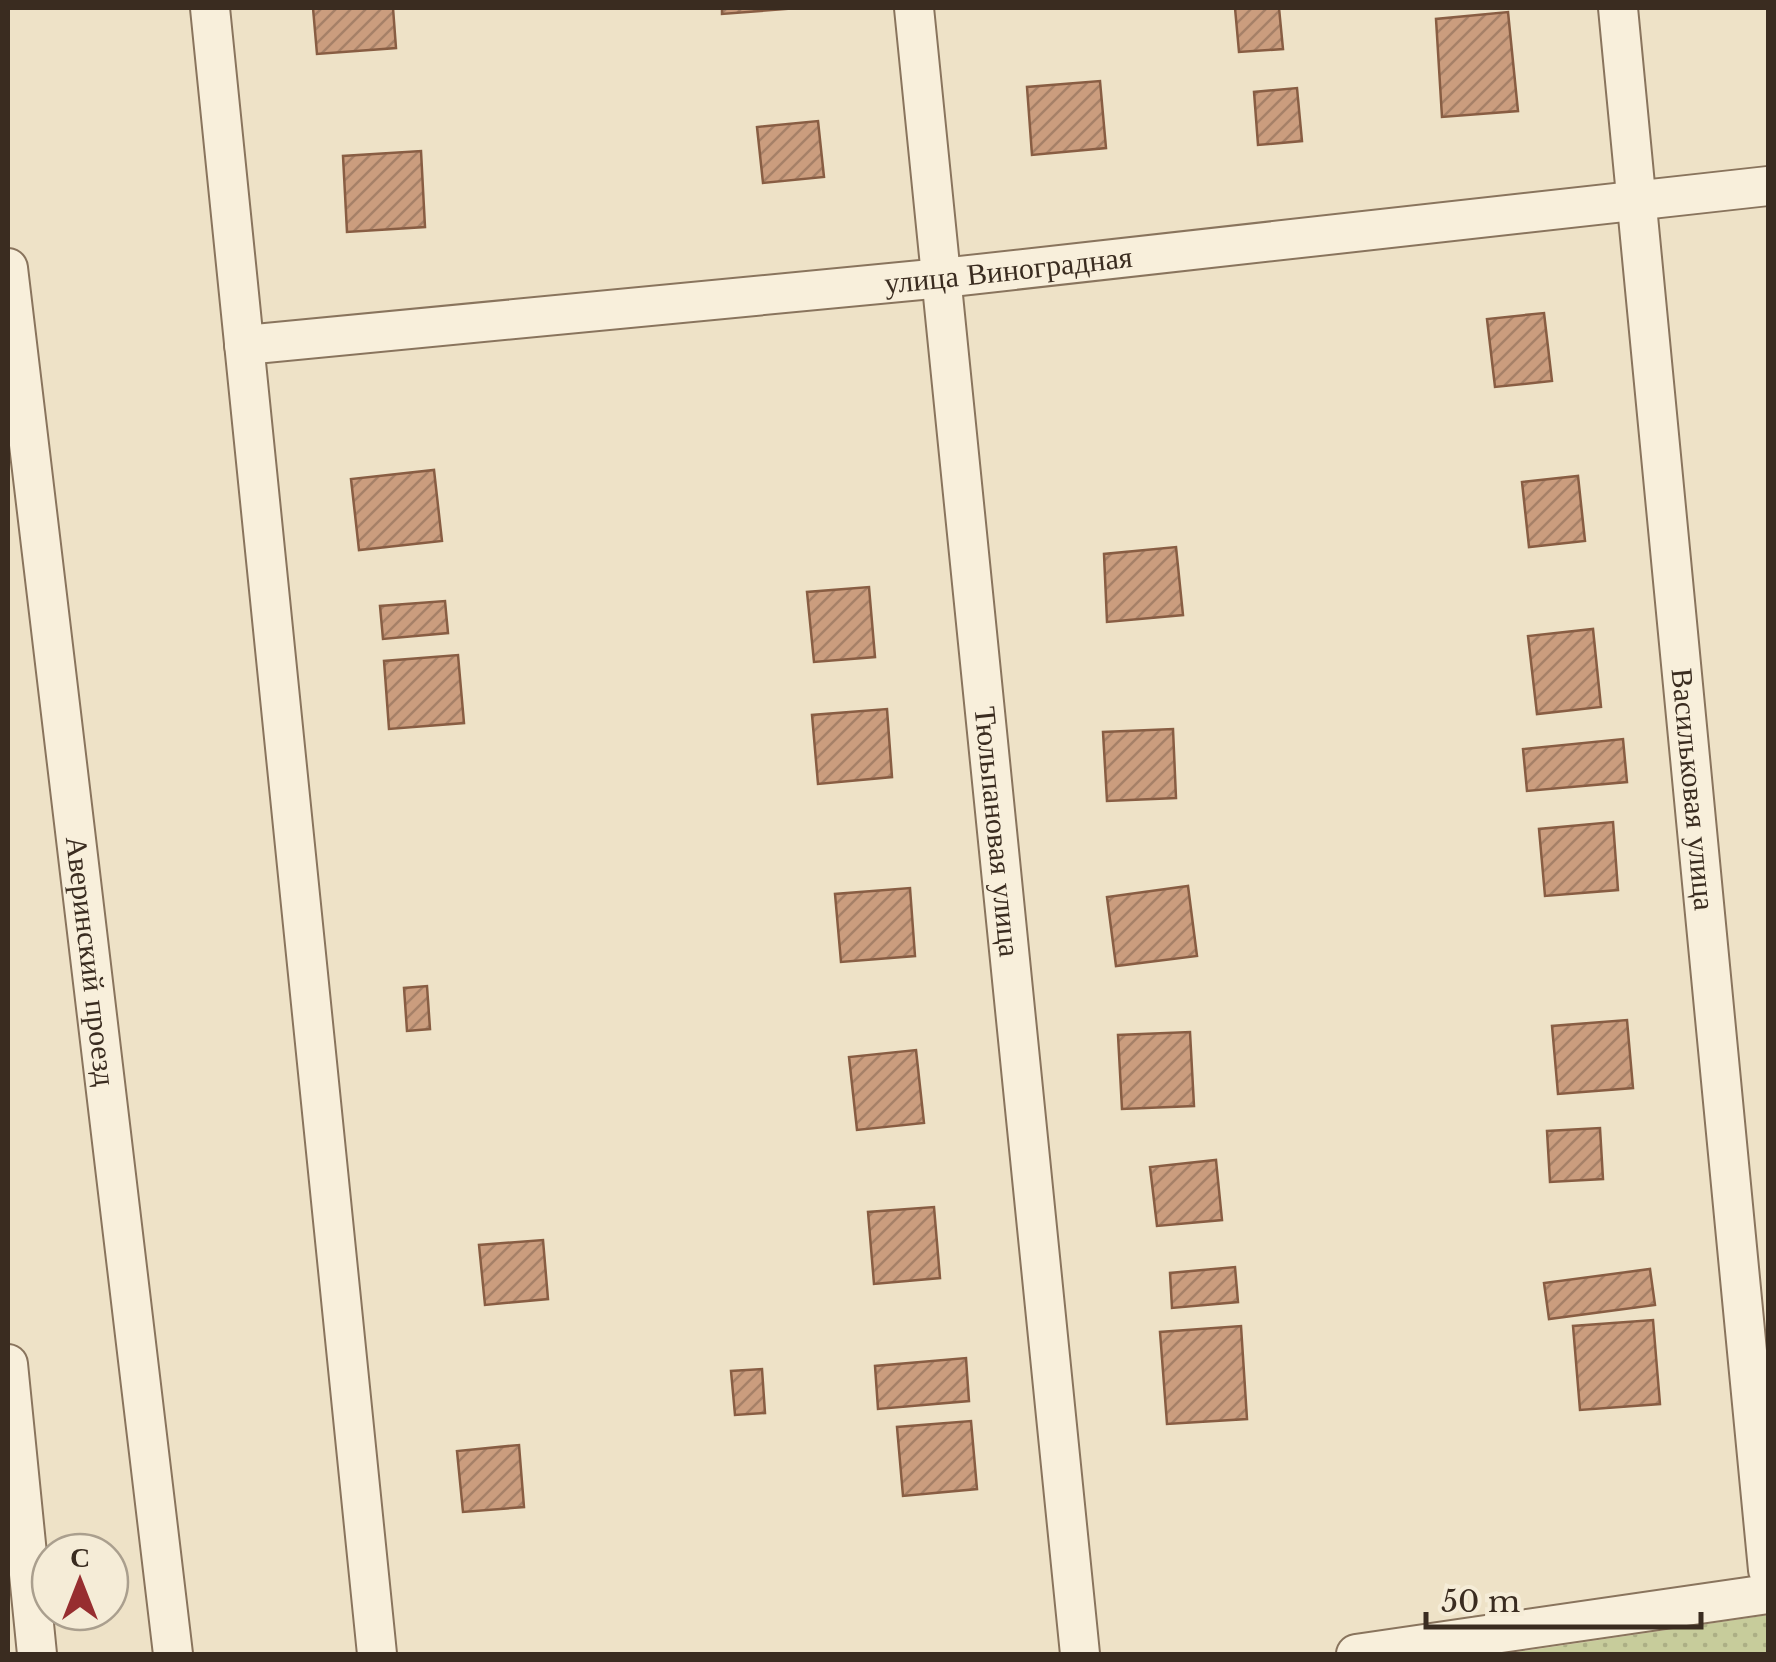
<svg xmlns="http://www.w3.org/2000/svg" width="1776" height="1662" viewBox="0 0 1776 1662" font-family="'Libre Baskerville',serif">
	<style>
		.garden { fill: url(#garden-dots) }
		.building { fill: url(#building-hatch); stroke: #885d43; stroke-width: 2.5 }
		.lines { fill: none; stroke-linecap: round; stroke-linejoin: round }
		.minor-casing { stroke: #89745d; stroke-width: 42 }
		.minor { stroke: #f8efdb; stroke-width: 38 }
		.labels { text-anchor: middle; stroke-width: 8; stroke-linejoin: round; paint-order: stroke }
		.street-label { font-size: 30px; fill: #3a2c20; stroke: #f5ecd7 }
	</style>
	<defs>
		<pattern id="garden-dots" width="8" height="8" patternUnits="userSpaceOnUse" patternTransform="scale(2.5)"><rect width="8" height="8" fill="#c7cc9b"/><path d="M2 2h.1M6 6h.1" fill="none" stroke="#acaf85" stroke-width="1.8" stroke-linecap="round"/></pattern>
		<pattern id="building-hatch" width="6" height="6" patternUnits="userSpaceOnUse" patternTransform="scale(2.5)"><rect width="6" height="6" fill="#cb9d7e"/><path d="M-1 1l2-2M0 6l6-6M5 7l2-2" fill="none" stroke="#a68067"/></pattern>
	</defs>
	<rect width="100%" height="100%" fill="#eee2c7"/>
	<path class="garden" d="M1768 1615V1654H1503Z"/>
	<path class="building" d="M313 8H393L396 48 317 54Z
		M722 8H798L722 14Z
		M1235 8H1279L1283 49 1239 52Z
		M1508 12 1518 111 1442 117 1436 19Z
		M1100 81 1106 148 1032 155 1027 87Z
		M1297 88 1302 141 1258 145 1254 92Z
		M818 121 824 177 763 183 757 127Z
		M421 151 425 227 347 232 343 156Z
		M1544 313 1552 381 1495 387 1487 319Z
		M434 470 442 541 359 550 351 479Z
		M1578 476 1585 541 1529 547 1522 482Z
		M1176 547 1183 615 1107 622 1104 554Z
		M869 587 875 657 814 662 807 592Z
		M445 601 448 633 383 639 380 606Z
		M1593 629 1601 707 1537 714 1528 636Z
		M458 655 464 723 389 729 384 661Z
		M887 709 892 777 818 784 812 715Z
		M1173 729 1176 798 1107 801 1103 732Z
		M1623 739 1627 782 1527 791 1523 749Z
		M1613 822 1618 890 1545 896 1539 829Z
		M1188 886 1197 956 1116 966 1107 897Z
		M910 888 915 956 841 962 835 894Z
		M427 986 430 1029 407 1031 404 988Z
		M1627 1020 1633 1088 1558 1094 1552 1026Z
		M1190 1032 1194 1106 1122 1109 1118 1035Z
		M916 1050 924 1123 857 1130 849 1057Z
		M1600 1128 1603 1179 1550 1182 1547 1131Z
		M1216 1160 1222 1220 1157 1226 1150 1167Z
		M934 1207 940 1278 874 1284 868 1212Z
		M543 1240 548 1299 485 1305 479 1245Z
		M1235 1267 1238 1302 1172 1308 1170 1273Z
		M1650 1269 1655 1305 1549 1319 1544 1283Z
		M1653 1320 1660 1404 1580 1410 1573 1326Z
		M1241 1326 1247 1419 1167 1424 1160 1332Z
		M966 1358 969 1401 878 1409 875 1366Z
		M762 1369 765 1413 735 1415 731 1371Z
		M971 1421 977 1489 903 1496 897 1427Z
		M519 1445 524 1507 463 1512 457 1451Z"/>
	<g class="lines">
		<g class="minor-casing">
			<g id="minor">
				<path d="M210 8 377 1654"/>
				<path id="s1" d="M914 8 1080 1654"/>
				<path id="s2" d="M1618 8 1768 1570"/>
				<path id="s3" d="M8 268 173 1654"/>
				<path id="s4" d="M244 345 942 278 1768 186"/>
				<path d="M8 1364 37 1654"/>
				<path d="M1356 1654 1768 1594"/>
			</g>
		</g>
		<use href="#minor" class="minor"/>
	</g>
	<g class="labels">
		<g class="street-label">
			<text dy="10" stroke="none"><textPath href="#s4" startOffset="768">улица Виноградная</textPath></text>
			<text dy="10" stroke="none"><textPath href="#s2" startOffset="785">Васильковая улица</textPath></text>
			<text dy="10" stroke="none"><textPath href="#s1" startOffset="828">Тюльпановая улица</textPath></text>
			<text dy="10" stroke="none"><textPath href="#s3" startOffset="698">Аверинский проезд</textPath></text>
		</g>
	</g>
	<rect width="1776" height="1662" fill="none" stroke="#3a2c20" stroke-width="20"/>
	<g transform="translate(80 1582)"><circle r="48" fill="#f5ecd7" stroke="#aa9f8e" stroke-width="2.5"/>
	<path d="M0-8L18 38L0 25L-18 38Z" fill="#972e30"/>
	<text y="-15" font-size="28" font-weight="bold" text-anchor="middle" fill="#3a2c20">С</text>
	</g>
	<path d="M1426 1612v15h275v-15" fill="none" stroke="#3a2c20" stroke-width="5"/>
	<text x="1441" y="1612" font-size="30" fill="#3a2c20" stroke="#f5ecd7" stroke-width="8" paint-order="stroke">50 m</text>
</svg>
